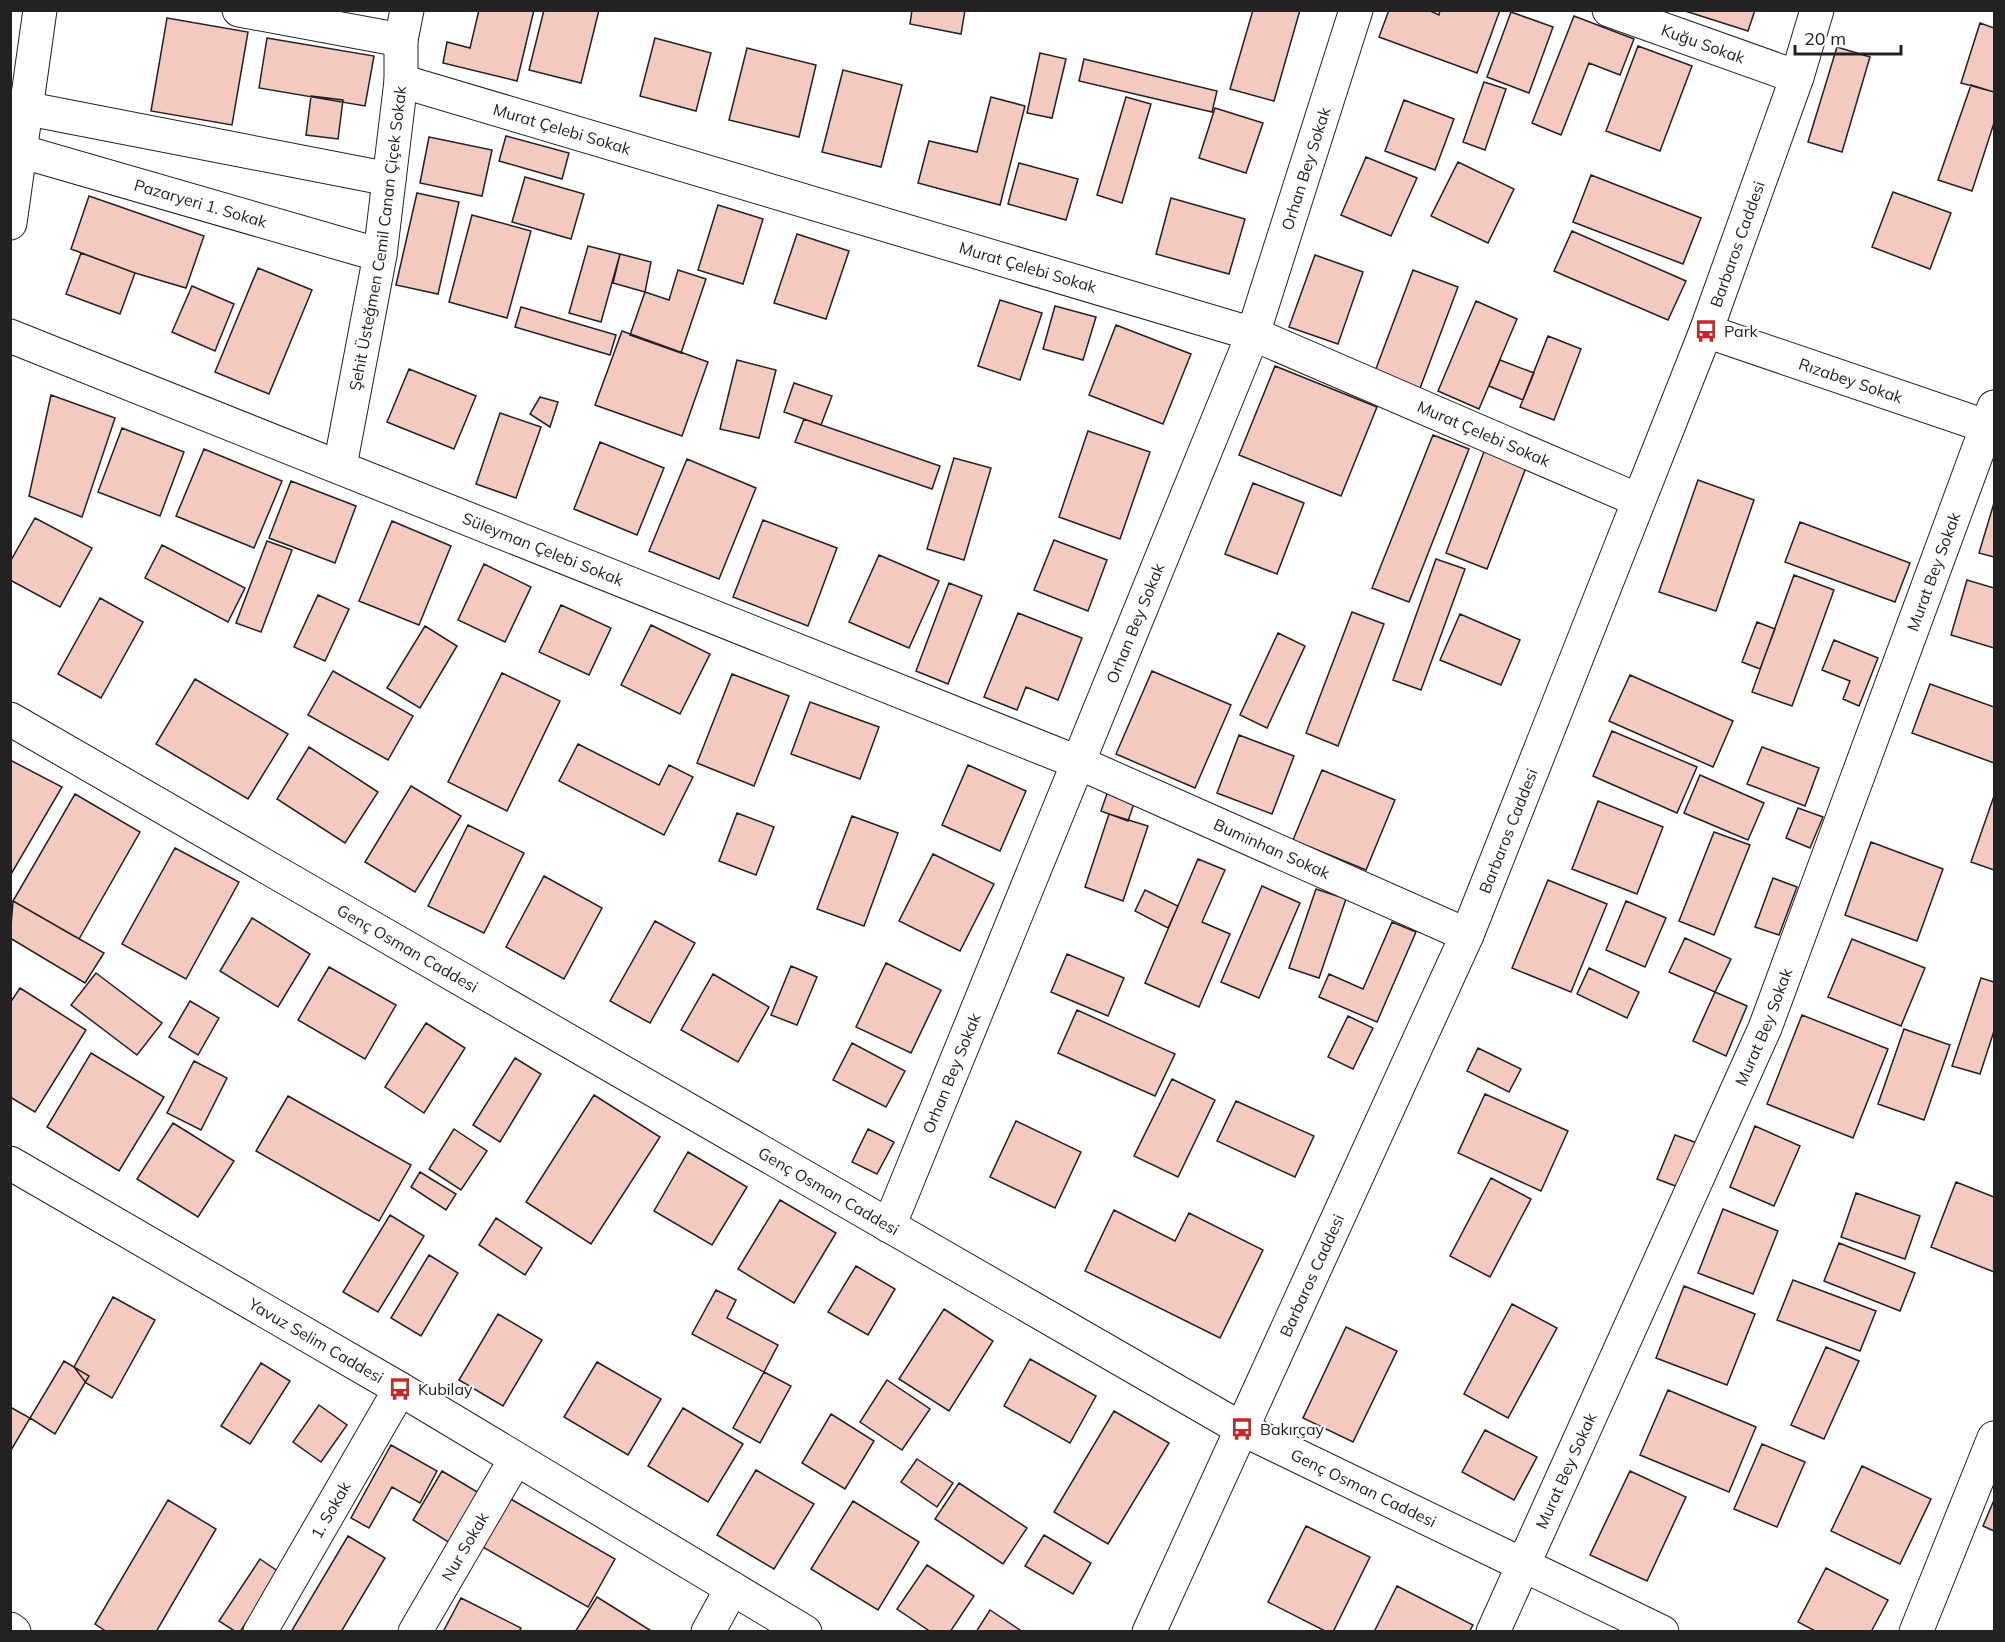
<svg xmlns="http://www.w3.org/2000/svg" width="2005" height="1642" viewBox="0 0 2005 1642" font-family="Mulish,sans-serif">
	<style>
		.building { fill: #f3c9c0; stroke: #222; stroke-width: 1.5 }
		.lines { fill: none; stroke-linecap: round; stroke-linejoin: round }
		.minor-casing { stroke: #222; stroke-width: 35 }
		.minor { stroke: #fff; stroke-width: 33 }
		.labels { text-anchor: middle; stroke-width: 4.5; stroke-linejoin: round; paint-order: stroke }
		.street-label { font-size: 16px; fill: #222; stroke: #fff }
		.poi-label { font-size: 16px; fill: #222; stroke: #fff; text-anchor: start }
	</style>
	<rect width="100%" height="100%" fill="#fff"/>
	<path class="building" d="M479 10H534L517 81 443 63 447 42 470 48Z
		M544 10H599L581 83 529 70Z
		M912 10H965L961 34 910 24Z
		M1253 10H1300L1274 101 1230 89Z
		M1389 10H1428L1439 15 1440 10H1500L1477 73 1379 37Z
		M1682 10H1755L1748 31Z
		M1511 12 1553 27 1529 93 1487 77Z
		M1574 16 1634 39 1620 75 1589 63 1561 135 1532 123Z
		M167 18 248 32 232 125 151 111Z
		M1980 23 1994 28V92L1961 83Z
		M267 38 374 56 365 106 259 88Z
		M655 38 711 53 696 111 640 96Z
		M1638 46 1692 66 1660 151 1606 131Z
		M1837 47 1870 57 1842 152 1808 142Z
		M747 48 816 65 799 137 729 120Z
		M1040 53 1066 59 1052 118 1027 113Z
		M1084 59 1217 91 1212 112 1079 81Z
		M843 70 902 85 881 167 822 152Z
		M1484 82 1506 89 1485 150 1463 142Z
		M1971 85 1994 92V123L1972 191 1938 180Z
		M311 96 343 100 338 139 306 135Z
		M991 97 1025 106 1000 205 918 183 929 141 977 152Z
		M1126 97 1151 104 1122 203 1097 195Z
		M1404 100 1454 119 1435 170 1385 151Z
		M1215 108 1263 123 1246 173 1199 158Z
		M506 136 569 153 562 179 499 161Z
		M429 137 492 150 482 196 420 183Z
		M1366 157 1417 178 1391 236 1341 215Z
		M1458 162 1514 189 1488 243 1431 216Z
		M1019 163 1078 179 1066 220 1008 204Z
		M1591 175 1701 218 1683 264 1573 222Z
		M525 177 584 194 571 239 512 222Z
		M1893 192 1951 213 1930 269 1872 247Z
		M417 193 459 202 438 294 396 285Z
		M89 196 204 236 186 288 135 273 71 249Z
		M1171 198 1245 219 1229 274 1156 254Z
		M718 205 763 219 743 284 698 270Z
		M472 215 531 231 507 318 449 302Z
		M1572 231 1686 281 1668 320 1554 271Z
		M797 234 849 251 826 319 774 303Z
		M588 246 620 254 601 322 569 313Z
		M81 253 135 273 120 314 66 294Z
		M620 254 651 262 645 292 613 283Z
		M1315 255 1363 272 1338 344 1289 327Z
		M258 268 312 290 269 394 215 372Z
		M678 270 706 279 681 353 630 335 645 292 669 300Z
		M1413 270 1458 287 1419 391 1374 374Z
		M192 286 234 304 215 351 172 332Z
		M1000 300 1042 313 1020 380 978 366Z
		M1476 301 1517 319 1479 409 1438 391Z
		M1055 306 1096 317 1083 360 1043 349Z
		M521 307 616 335 610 355 515 327Z
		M1116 325 1191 354 1163 424 1089 395Z
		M622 331 708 362 682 436 595 405Z
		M1548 336 1581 349 1554 420 1520 407Z
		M737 360 776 370 759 438 720 429Z
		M1500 360 1534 373 1523 400 1489 386Z
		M1275 366 1377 407 1341 496 1239 455Z
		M409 369 476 396 454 449 387 422Z
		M794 383 832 396 821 425 784 412Z
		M51 395 115 418 82 517 29 496Z
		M540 397 558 402 550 427 530 414Z
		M500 413 541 427 516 498 476 484Z
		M804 419 940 466 932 489 795 442Z
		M122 428 184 452 160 516 98 492Z
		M1088 431 1150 452 1120 539 1059 517Z
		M1433 435 1469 449 1409 602 1372 588Z
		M600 442 664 468 637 535 574 509Z
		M204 449 282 481 254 548 176 516Z
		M1485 449 1527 465 1487 569 1446 553Z
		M954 458 991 468 964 560 927 549Z
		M687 459 756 488 719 579 649 551Z
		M1698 480 1754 500 1716 611 1659 592Z
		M291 481 356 506 335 563 269 538Z
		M1253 483 1304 503 1277 574 1225 554Z
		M1994 503V557L1979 553Z
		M35 518 92 548 60 607 10 580V562Z
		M763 520 837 548 808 626 733 597Z
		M392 521 451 546 419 625 359 601Z
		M1800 522 1910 563 1895 602 1785 562Z
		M1054 540 1107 560 1088 611 1034 590Z
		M267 541 292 550 261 632 236 623Z
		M162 545 245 588 228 622 145 578Z
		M879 555 939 581 909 648 849 622Z
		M1436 559 1465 569 1421 690 1393 680Z
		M484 564 531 587 505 642 458 620Z
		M1794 575 1834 590 1792 706 1752 692Z
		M1967 580 1994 588V648L1951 635Z
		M949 583 982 596 948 684 916 671Z
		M318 595 349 609 325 661 294 647Z
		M100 598 143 622 101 698 58 674Z
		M561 605 611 628 589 675 539 652Z
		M1352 612 1384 624 1338 746 1306 733Z
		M1018 613 1082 638 1058 700 1026 687 1017 710 984 697Z
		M1460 614 1520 640 1501 685 1440 660Z
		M1757 622 1775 629 1760 669 1742 662Z
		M651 625 710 654 680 714 621 685Z
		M425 626 457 646 420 708 387 688Z
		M1278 633 1305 646 1267 728 1240 715Z
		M1834 640 1878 658 1859 706 1843 699 1850 681 1822 670Z
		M333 671 413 716 388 760 308 715Z
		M1152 671 1231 705 1195 788 1116 754Z
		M502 673 560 701 507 811 448 782Z
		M732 674 789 696 754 786 697 763Z
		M1630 675 1733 721 1713 767 1609 721Z
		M195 679 288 734 248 799 156 744Z
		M1930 684 1994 707V763L1912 733Z
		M810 702 879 727 860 779 791 754Z
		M1612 731 1697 767 1677 813 1593 776Z
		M1239 735 1294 756 1272 814 1217 793Z
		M578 744 659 785 669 765 693 777 664 835 559 781Z
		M309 747 378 792 345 843 277 799Z
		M1762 747 1819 768 1805 806 1747 784Z
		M10 760 62 787 10 876Z
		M968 765 1026 791 1000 851 942 825Z
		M1322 770 1395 800 1366 870 1293 840Z
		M1700 775 1764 803 1748 840 1684 813Z
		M1110 785 1137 795 1128 821 1101 811Z
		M411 786 461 816 415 892 365 862Z
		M75 794 140 832 79 939 13 901Z
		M1994 796V870L1971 862Z
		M1598 801 1663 827 1637 894 1572 869Z
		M1798 808 1823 817 1810 848 1786 838Z
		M737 813 774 827 756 875 719 861Z
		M1109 814 1148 826 1123 901 1085 887Z
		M852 816 898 833 864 926 817 909Z
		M468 825 524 853 484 933 428 906Z
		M1714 832 1750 845 1714 935 1679 921Z
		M1871 842 1943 869 1917 941 1845 915Z
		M175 848 239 882 186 979 122 944Z
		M933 854 994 884 960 951 899 921Z
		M1198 859 1225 870 1202 922 1230 934 1199 1007 1145 983Z
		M544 876 602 908 564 979 506 947Z
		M1773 878 1797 887 1779 935 1755 927Z
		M1548 880 1607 904 1571 992 1512 968Z
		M1262 886 1300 903 1259 998 1221 982Z
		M1316 889 1346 899 1319 978 1289 968Z
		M1145 890 1178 906 1168 928 1135 911Z
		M13 901 104 953 85 983 10 938Z
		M1626 901 1666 918 1645 967 1606 950Z
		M252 918 310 954 278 1007 220 971Z
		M655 921 695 943 650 1023 610 1001Z
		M1392 922 1416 932 1377 1022 1319 997 1329 974 1363 989Z
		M1685 938 1731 959 1715 992 1669 972Z
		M1852 939 1925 968 1901 1026 1828 997Z
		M1067 954 1124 978 1108 1016 1051 992Z
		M886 963 941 990 911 1053 856 1027Z
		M791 966 817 977 797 1025 771 1015Z
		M329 967 396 1005 365 1059 298 1020Z
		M1589 968 1639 992 1627 1018 1577 994Z
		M96 973 162 1023 137 1055 71 1005Z
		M713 974 769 1007 738 1062 681 1030Z
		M1981 978 1994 982V1031L1980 1074 1952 1066Z
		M20 988 86 1030 35 1112 10 1097V1003Z
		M1715 992 1747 1006 1726 1056 1693 1041Z
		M190 1001 219 1018 198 1055 169 1037Z
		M1077 1010 1175 1054 1155 1096 1058 1053Z
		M1802 1015 1888 1049 1853 1138 1767 1104Z
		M1348 1016 1373 1028 1353 1069 1328 1057Z
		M426 1023 465 1048 424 1113 385 1087Z
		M1904 1029 1950 1045 1924 1120 1878 1104Z
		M852 1043 905 1071 886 1107 833 1080Z
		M1478 1048 1521 1069 1509 1092 1467 1071Z
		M91 1053 164 1097 119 1171 47 1127Z
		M515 1058 541 1074 500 1142 473 1125Z
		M194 1061 227 1078 201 1130 167 1113Z
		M1172 1079 1215 1100 1178 1177 1134 1156Z
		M1485 1094 1568 1131 1541 1191 1458 1153Z
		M594 1095 660 1137 591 1244 526 1202Z
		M288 1096 411 1165 379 1221 256 1151Z
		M1236 1101 1314 1136 1295 1177 1217 1141Z
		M1016 1121 1081 1152 1055 1208 990 1177Z
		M173 1123 234 1161 198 1217 137 1179Z
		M1755 1126 1800 1146 1774 1206 1730 1187Z
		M454 1129 487 1151 461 1190 429 1169Z
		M868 1129 894 1142 877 1174 852 1162Z
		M1675 1135 1697 1143 1678 1187 1657 1179Z
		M688 1152 747 1187 712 1245 654 1211Z
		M420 1172 456 1194 446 1210 411 1187Z
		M1491 1178 1531 1199 1490 1277 1450 1256Z
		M1956 1182 1994 1197V1272L1931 1247Z
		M1856 1193 1920 1216 1905 1259 1841 1237Z
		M780 1200 836 1233 794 1303 738 1269Z
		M1723 1209 1778 1231 1753 1294 1698 1273Z
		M1114 1210 1175 1241 1189 1213 1263 1250 1220 1338 1085 1271Z
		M390 1215 424 1236 378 1312 343 1292Z
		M496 1218 542 1248 525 1275 479 1245Z
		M1839 1243 1915 1273 1900 1311 1824 1281Z
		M429 1255 458 1273 421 1336 391 1318Z
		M856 1266 895 1289 868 1335 828 1312Z
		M1793 1280 1876 1311 1860 1351 1777 1320Z
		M1684 1286 1755 1314 1727 1385 1656 1358Z
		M716 1290 736 1300 727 1318 778 1345 764 1372 692 1334Z
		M113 1297 155 1320 112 1398 86 1383 74 1367Z
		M1512 1304 1557 1328 1508 1418 1464 1394Z
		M944 1309 993 1341 949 1411 899 1379Z
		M498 1314 542 1340 503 1406 459 1380Z
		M1346 1327 1397 1351 1353 1442 1303 1418Z
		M1826 1347 1859 1361 1824 1439 1791 1425Z
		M1030 1359 1096 1396 1070 1443 1004 1406Z
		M64 1361 89 1376 55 1434 30 1418Z
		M597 1362 661 1399 628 1455 564 1417Z
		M261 1363 290 1381 250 1444 221 1426Z
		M764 1372 791 1386 760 1443 733 1428Z
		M887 1380 930 1409 902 1450 860 1422Z
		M1668 1390 1756 1427 1729 1492 1640 1455Z
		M319 1405 347 1425 321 1462 293 1442Z
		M10 1407 30 1418 10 1452Z
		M683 1408 743 1444 708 1502 648 1466Z
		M1114 1411 1169 1443 1108 1544 1054 1512Z
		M831 1414 874 1441 845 1489 802 1463Z
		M1485 1430 1537 1457 1514 1500 1462 1472Z
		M1762 1444 1805 1462 1777 1527 1734 1509Z
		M391 1445 437 1471 420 1503 392 1487 369 1528 351 1518Z
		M917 1459 953 1483 937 1507 901 1482Z
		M1862 1466 1931 1499 1900 1564 1831 1531Z
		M756 1470 814 1504 774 1569 717 1535Z
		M442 1471 479 1493 450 1543 413 1520Z
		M1630 1471 1686 1497 1647 1581 1590 1555Z
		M959 1483 1027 1528 1003 1564 935 1519Z
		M509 1498 615 1559 588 1607 481 1546Z
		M168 1500 216 1529 156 1632H107L95 1624Z
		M1994 1500V1531L1983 1526Z
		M853 1501 919 1542 878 1610 811 1569Z
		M1306 1526 1370 1557 1333 1632H1327L1268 1602Z
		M1044 1535 1091 1563 1073 1594 1025 1566Z
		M348 1536 385 1558 341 1632H291Z
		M260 1559 279 1572 240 1632H236L219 1621Z
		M927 1565 974 1596 950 1632H931L897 1609Z
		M1826 1568 1888 1600 1871 1632H1817L1798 1622Z
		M1397 1586 1473 1625 1469 1632H1374Z
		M597 1597 653 1632H575Z
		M461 1598 521 1628 519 1632H443Z
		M990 1610 1023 1632H976Z"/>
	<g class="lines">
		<g class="minor-casing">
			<g id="minor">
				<path d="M239 10 401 40"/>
				<path id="s1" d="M1609 10 1797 77"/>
				<path id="s2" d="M401 81 1253 334 1638 500"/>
				<path d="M24 108 389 179"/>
				<path id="s3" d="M20 151 380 255"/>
				<path d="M10 223 40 10"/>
				<path id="s4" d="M1706 331 1994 429"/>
				<path id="s5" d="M10 336 1077 762 1467 935"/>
				<path id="s6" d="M340 466 380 255 401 81V40L407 10"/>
				<path id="s7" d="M10 719 1242 1429 1662 1632"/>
				<path id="s8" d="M10 1163 400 1389 805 1632"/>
				<path id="s9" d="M889 1226 1253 334 1356 10"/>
				<path d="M10 1629 14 1632"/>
				<path id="s10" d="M260 1632 400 1389"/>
				<path id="s11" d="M415 1632 515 1460"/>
				<path d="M708 1632 732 1588"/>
				<path id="s12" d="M1149 1632 1467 935 1706 331 1797 77 1817 10"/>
				<path id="s13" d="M1493 1632 1765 1028 1994 407"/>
				<path d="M1916 1632 1994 1438"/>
			</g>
		</g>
		<use href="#minor" class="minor"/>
	</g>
	<defs>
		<g id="bus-bare" transform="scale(1.8)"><path d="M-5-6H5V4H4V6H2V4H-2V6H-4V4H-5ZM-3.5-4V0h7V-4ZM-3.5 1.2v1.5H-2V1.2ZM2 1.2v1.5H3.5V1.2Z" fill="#c62828" stroke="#fff" stroke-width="2.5" paint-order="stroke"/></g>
	</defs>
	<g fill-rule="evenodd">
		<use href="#bus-bare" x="1706" y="331"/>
		<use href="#bus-bare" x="400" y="1389"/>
		<use href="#bus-bare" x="1242" y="1429"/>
	</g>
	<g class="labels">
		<g class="street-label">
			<text dy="6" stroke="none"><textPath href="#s1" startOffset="100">Kuğu Sokak</textPath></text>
			<text dy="6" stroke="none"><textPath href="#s2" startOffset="168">Murat Çelebi Sokak</textPath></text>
			<text dy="6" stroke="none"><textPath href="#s9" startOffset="1137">Orhan Bey Sokak</textPath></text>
			<text dy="6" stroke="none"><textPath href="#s3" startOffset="188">Pazaryeri 1. Sokak</textPath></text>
			<text dy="6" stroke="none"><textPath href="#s6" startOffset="231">Şehit Üsteğmen Cemil Canan Çiçek Sokak</textPath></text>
			<text dy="6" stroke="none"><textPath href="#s12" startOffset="1508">Barbaros Caddesi</textPath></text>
			<text dy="6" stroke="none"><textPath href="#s2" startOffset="654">Murat Çelebi Sokak</textPath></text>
			<text dy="6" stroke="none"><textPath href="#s4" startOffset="153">Rızabey Sokak</textPath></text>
			<text dy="6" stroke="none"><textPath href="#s2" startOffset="1140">Murat Çelebi Sokak</textPath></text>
			<text dy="6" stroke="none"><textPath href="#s5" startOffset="574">Süleyman Çelebi Sokak</textPath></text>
			<text dy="6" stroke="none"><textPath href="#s13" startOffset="1149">Murat Bey Sokak</textPath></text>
			<text dy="6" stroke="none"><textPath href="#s9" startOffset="651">Orhan Bey Sokak</textPath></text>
			<text dy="6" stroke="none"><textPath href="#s12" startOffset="878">Barbaros Caddesi</textPath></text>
			<text dy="6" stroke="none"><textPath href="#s5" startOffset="1362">Buminhan Sokak</textPath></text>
			<text dy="6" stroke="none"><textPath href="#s7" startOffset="459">Genç Osman Caddesi</textPath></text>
			<text dy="6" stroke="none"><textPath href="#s13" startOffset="663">Murat Bey Sokak</textPath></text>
			<text dy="6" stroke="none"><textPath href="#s9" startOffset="165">Orhan Bey Sokak</textPath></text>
			<text dy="6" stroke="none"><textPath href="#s7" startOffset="945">Genç Osman Caddesi</textPath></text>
			<text dy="6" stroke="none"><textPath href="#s12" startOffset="392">Barbaros Caddesi</textPath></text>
			<text dy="6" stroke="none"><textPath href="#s8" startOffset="354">Yavuz Selim Caddesi</textPath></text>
			<text dy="6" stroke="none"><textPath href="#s13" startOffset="177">Murat Bey Sokak</textPath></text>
			<text dy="6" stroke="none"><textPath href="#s7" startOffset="1557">Genç Osman Caddesi</textPath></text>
			<text dy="6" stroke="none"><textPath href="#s10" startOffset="141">1. Sokak</textPath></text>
			<text dy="6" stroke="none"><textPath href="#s11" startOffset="99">Nur Sokak</textPath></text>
		</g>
		<g class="poi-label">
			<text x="1724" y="337">Park</text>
			<text x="418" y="1395">Kubilay</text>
			<text x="1260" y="1435">Bakırçay</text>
		</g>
	</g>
	<rect width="2005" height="1642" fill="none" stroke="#222222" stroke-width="24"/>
	<path d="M1795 45v9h106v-9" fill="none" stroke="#222222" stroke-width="3"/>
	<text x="1804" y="45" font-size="18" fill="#222222" stroke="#ffffff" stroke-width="4.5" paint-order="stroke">20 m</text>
</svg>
